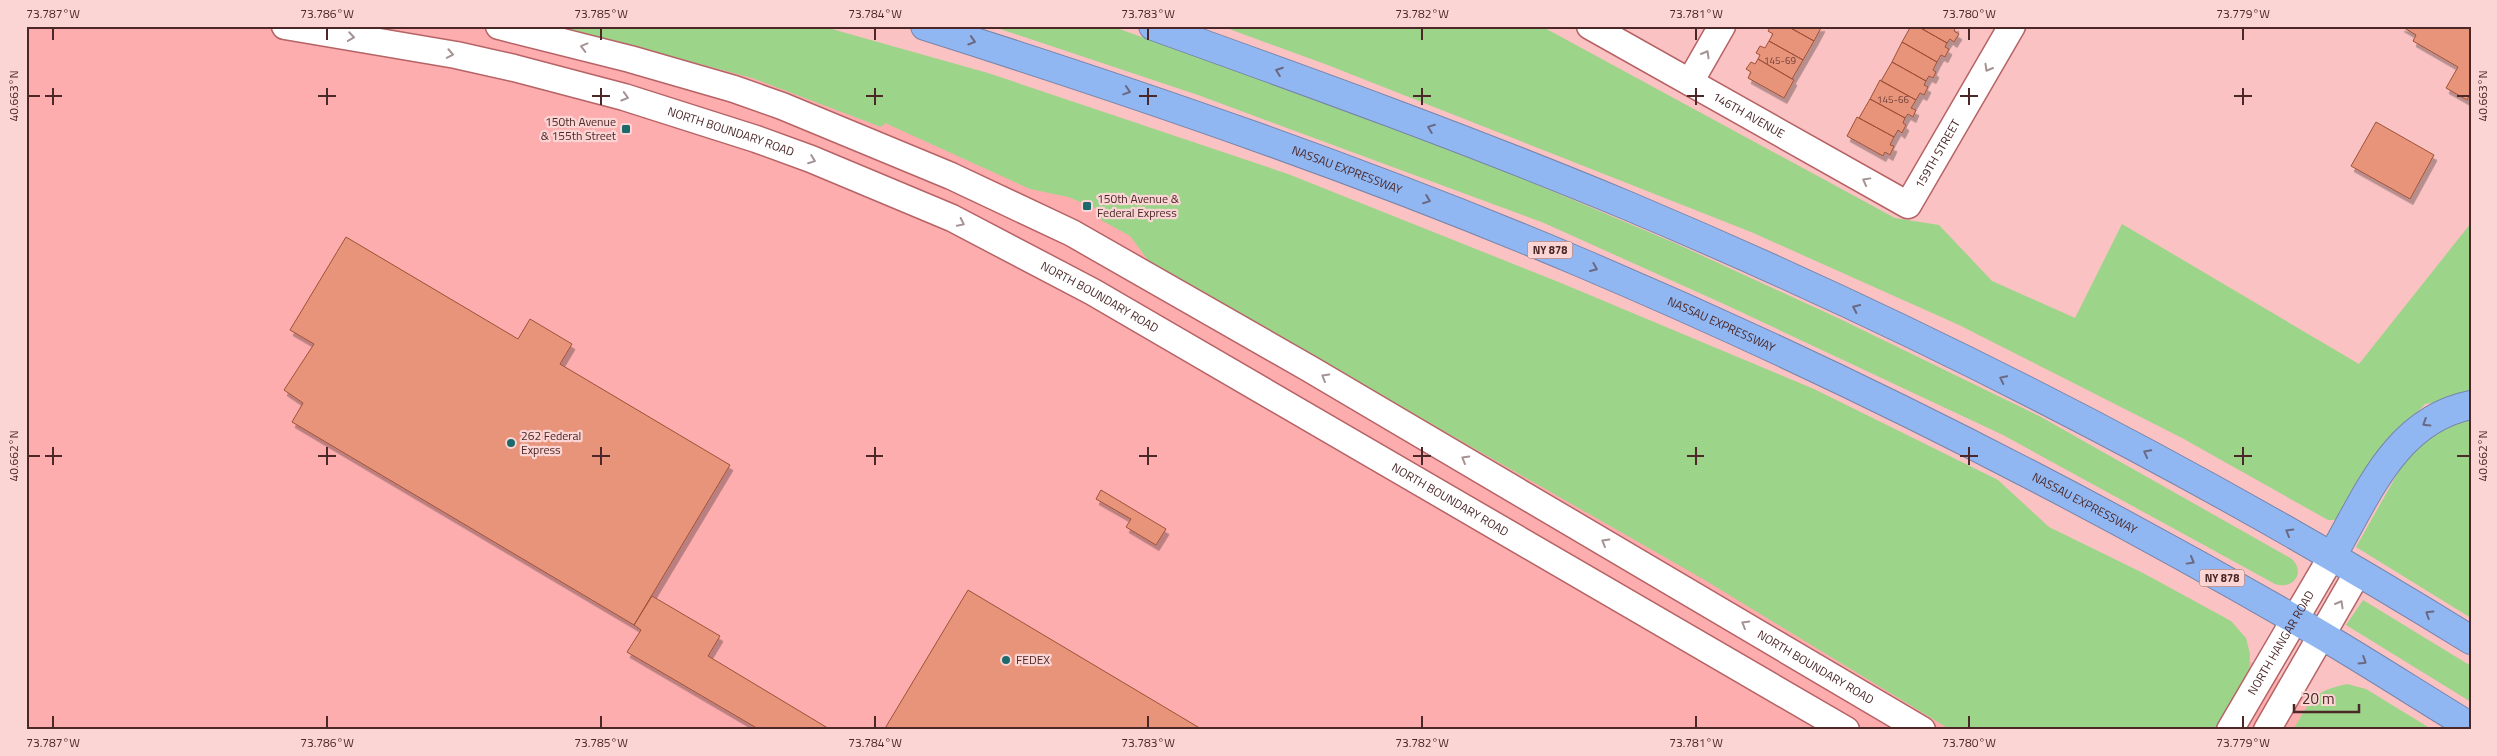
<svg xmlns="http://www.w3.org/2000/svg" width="2497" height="756" viewBox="0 0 2497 756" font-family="'Titillium Web',sans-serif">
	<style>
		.built { fill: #fdadae }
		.green { fill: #9cd48a }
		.building { fill: #e7947a; stroke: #9d5138; filter: url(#shadow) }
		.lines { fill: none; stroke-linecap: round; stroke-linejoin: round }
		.minor-casing { stroke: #b66366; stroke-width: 29 }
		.highway-casing { stroke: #7885ab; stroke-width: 30 }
		.minor { stroke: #fff; stroke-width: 26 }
		.highway { stroke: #91b7f2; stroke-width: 28 }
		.oneway { stroke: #a59394 }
		.oneway2 { stroke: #6a6883 }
		.ticks { fill: none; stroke: #4b2728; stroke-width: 2 }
		.poi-dot { fill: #1d6a6d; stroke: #fbd4d4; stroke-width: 2 }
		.labels { text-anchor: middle; stroke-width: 4.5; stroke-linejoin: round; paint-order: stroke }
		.number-label { font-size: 10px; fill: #72423c }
		.shield { fill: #fbd4d4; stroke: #805b5c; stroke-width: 1 }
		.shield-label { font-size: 11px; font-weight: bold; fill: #4b2728 }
		.street-label { font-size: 12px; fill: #4b2728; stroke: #fbd4d4 }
		.poi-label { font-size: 12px; fill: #4b2728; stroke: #fbd4d4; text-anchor: start }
		.neatline { fill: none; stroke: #4b2728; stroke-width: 2 }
		.ticks-label { font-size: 12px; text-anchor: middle; fill: #4b2728 }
	</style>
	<defs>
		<filter id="shadow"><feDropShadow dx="3" dy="5.5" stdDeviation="0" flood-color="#0004"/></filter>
	</defs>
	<rect width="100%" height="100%" fill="#fac2c2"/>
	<path class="built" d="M26 26H719L2179 620 2368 730H26Z"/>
	<path class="green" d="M558 26H821L988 73 1288 174 1561 283 1814 389 1998 480 2049 527 2143 573 2231 621 2246 638 2250 654 2249 673 2217 730H1951L1703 579 1151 264 1130 236 1101 220 1105 212 1068 197 1030 189 885 123 881 127 752 78Z
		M991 26H1111L1360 115 1503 170 1677 244 1840 319 2041 417 2292 559C2306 573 2293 590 2275 584L2003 435 1726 305 1544 223 1198 95Z
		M1221 26H1541L1895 218 1939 225 1992 281 2075 318 2122 224 2359 364 2471 223V397L2425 404 2375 457 2341 516 2334 520H2328L2182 438 1959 325 1751 232 1325 64Z
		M2471 418V618L2356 547 2400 469 2430 433Z
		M2363 600 2471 666V702L2346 625Z
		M2347 684 2366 689 2433 730H2293C2311 700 2311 692 2347 684Z"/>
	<path class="building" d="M1771 26H1787L1814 41 1803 60 1769 41 1773 34 1768 31Z
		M1787 26H1822L1814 41Z
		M1911 26H1917L1947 43 1945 47 1949 49 1945 57 1941 55 1937 62 1902 42Z
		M1917 26H1956L1954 31 1959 34 1954 42 1950 39 1947 43Z
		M2401 26H2471V92L2467 100 2446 88 2458 67 2413 41 2416 35Z
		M1769 41 1803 60 1792 79 1758 59 1760 55 1756 53 1760 46 1765 48Z
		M1902 42 1937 62 1933 70 1936 72 1933 78 1929 76 1926 81 1892 62Z
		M1758 59 1794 80 1784 98 1748 78 1751 72 1746 69 1751 62 1755 64Z
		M1892 62 1926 81 1924 85 1928 87 1924 95 1920 93 1916 100 1881 81Z
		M1880 80 1916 100 1911 108 1916 110 1913 117 1908 114 1905 118 1870 99Z
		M1870 99 1905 118 1903 123 1906 125 1902 133 1898 130 1894 137 1859 118Z
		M1857 117 1894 137 1890 145 1894 146 1890 155 1885 152 1883 156 1847 136Z
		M2376 122 2434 155 2410 199 2351 166Z
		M346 237 518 339 530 319 572 344 560 364 730 465 634 625 292 422 303 403 284 390 314 344 290 330Z
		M1101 490 1166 529 1156 545 1126 527 1131 519 1096 499Z
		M968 590 1203 730H884Z
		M652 596 720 636 708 656 831 730H760L627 652 641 630 634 625Z"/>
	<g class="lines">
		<g class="minor-casing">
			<g id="minor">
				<path id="s1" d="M285 26 456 55 514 68 624 97 756 139 811 159 952 218 1093 292 1846 730"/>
				<path id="s2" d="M499 26 630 59 734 89 782 106 951 176 1072 233 1310 369 1922 730"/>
				<path id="s3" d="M1590 26 1908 205 2012 26"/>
				<path d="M1690 82 1722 26"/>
				<path id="s4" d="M2230 730 2332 556"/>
				<path d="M2267 730 2358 572"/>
			</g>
		</g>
		<g class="highway-casing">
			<g id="highway">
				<path id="s5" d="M925 26C1146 96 1364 171 1577 261 1832 369 2079 494 2318 633 2369 663 2420 696 2471 727"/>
				<path d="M1153 26C1312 83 1470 140 1626 205 1918 328 2201 473 2471 640"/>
				<path d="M2332 556C2367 496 2395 420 2471 405"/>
			</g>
		</g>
		<use href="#minor" class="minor"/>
		<use href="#highway" class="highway"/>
	</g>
	<defs><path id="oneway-chevron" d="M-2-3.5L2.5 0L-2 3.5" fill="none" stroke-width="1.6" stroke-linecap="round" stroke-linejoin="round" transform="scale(1.25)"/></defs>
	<g class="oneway">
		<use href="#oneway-chevron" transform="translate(351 37) rotate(9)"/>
		<use href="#oneway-chevron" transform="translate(584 47) rotate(-165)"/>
		<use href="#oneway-chevron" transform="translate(450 54) rotate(11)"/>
		<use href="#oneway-chevron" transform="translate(1706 54) rotate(-60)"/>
		<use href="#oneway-chevron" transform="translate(1988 68) rotate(120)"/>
		<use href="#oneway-chevron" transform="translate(625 97) rotate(16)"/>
		<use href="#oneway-chevron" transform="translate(812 160) rotate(21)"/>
		<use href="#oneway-chevron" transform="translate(1866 181) rotate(-151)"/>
		<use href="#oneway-chevron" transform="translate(961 223) rotate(26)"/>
		<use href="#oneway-chevron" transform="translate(1325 377) rotate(-150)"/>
		<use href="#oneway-chevron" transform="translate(1465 459) rotate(-150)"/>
		<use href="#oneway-chevron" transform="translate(1605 542) rotate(-150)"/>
		<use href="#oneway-chevron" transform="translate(2340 604) rotate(-60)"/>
		<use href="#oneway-chevron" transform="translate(1745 624) rotate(-150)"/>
	</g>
	<g class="oneway2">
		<use href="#oneway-chevron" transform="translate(972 41) rotate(17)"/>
		<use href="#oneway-chevron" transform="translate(1279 71) rotate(-160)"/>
		<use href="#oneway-chevron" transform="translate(1127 91) rotate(18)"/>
		<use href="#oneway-chevron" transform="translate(1431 128) rotate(-159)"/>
		<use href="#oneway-chevron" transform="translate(1427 200) rotate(21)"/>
		<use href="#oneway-chevron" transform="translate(1594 268) rotate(23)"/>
		<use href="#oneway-chevron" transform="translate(1856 308) rotate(-155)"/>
		<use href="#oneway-chevron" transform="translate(2003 379) rotate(-154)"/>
		<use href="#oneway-chevron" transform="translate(2426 423) rotate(148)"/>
		<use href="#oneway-chevron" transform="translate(2147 453) rotate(-152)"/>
		<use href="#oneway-chevron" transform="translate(2289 532) rotate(-150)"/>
		<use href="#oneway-chevron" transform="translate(2191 561) rotate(29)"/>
		<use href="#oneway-chevron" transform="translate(2429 614) rotate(-148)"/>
		<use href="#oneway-chevron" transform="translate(2363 661) rotate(32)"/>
	</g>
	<path class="ticks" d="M53 28V40M327 28V40M601 28V40M875 28V40M1148 28V40M1422 28V40M1696 28V40M1969 28V40M2243 28V40M53 88V105M327 88V105M601 88V105M875 88V105M1148 88V105M1422 88V105M1696 88V105M1969 88V105M2243 88V105M28 96H40M45 96H62M318 96H336M592 96H610M866 96H883M1139 96H1157M1413 96H1431M1687 96H1704M1960 96H1978M2234 96H2252M2457 96H2470M53 447V465M327 447V465M601 447V465M875 447V465M1148 447V465M1422 447V465M1696 447V465M1969 447V465M2243 447V465M28 456H40M45 456H62M318 456H336M592 456H610M866 456H883M1139 456H1157M1413 456H1431M1687 456H1704M1960 456H1978M2234 456H2252M2457 456H2470M53 716V728M327 716V728M601 716V728M875 716V728M1148 716V728M1422 716V728M1696 716V728M1969 716V728M2243 716V728"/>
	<g class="poi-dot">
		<rect x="621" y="124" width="10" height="10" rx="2.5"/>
		<rect x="1082" y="201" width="10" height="10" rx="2.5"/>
		<circle cx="511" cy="443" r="5"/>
		<circle cx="1006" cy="660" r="5"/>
	</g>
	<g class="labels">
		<g class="number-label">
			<text x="1780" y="64">145-69</text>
			<text x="1893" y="103">145-66</text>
		</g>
		<g class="shield">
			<rect x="1527.5" y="241.5" width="45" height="17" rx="4"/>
			<rect x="2199.5" y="569.5" width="45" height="17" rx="4"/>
		</g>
		<g class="shield-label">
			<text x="1550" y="254">NY 878</text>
			<text x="2222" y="582">NY 878</text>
		</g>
		<g class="street-label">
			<text dy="4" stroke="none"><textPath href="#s3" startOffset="182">146TH AVENUE</textPath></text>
			<text dy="4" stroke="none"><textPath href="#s1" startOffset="459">NORTH BOUNDARY ROAD</textPath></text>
			<text dy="4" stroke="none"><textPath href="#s3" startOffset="424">159TH STREET</textPath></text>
			<text dy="4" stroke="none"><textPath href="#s5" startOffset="446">NASSAU EXPRESSWAY</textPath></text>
			<text dy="4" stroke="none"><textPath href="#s1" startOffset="864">NORTH BOUNDARY ROAD</textPath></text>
			<text dy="4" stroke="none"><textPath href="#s5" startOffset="851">NASSAU EXPRESSWAY</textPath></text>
			<text dy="4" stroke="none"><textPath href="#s1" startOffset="1269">NORTH BOUNDARY ROAD</textPath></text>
			<text dy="4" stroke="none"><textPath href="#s5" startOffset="1256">NASSAU EXPRESSWAY</textPath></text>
			<text dy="4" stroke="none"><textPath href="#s4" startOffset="101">NORTH HANGAR ROAD</textPath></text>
			<text dy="4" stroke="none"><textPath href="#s2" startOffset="1472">NORTH BOUNDARY ROAD</textPath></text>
		</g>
		<g class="poi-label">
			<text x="616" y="126" text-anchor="end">150th Avenue<tspan x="616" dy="14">&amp; 155th Street</tspan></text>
			<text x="1097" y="203">150th Avenue &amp;<tspan x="1097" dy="14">Federal Express</tspan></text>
			<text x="521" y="440">262 Federal<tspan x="521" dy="14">Express</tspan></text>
			<text x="1016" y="664">FEDEX</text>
		</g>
	</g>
	<rect width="2497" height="756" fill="none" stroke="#fbd4d4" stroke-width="55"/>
	<path d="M2294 704v8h65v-8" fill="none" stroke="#4b2728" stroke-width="2.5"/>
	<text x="2302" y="704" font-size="15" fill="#4b2728" stroke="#fbd4d4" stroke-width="4" paint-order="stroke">20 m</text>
	<rect x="28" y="28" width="2442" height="700" class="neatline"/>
	<g class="ticks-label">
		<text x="53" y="18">73.787°W</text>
		<text x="327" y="18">73.786°W</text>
		<text x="601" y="18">73.785°W</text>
		<text x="875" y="18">73.784°W</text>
		<text x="1148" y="18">73.783°W</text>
		<text x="1422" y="18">73.782°W</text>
		<text x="1696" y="18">73.781°W</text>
		<text x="1969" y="18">73.780°W</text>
		<text x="2243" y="18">73.779°W</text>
		<text transform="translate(14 96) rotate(-90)" y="4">40.663°N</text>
		<text transform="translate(2483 96) rotate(-90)" y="4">40.663°N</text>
		<text transform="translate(14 456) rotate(-90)" y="4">40.662°N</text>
		<text transform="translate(2483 456) rotate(-90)" y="4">40.662°N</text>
		<text x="53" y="747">73.787°W</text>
		<text x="327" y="747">73.786°W</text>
		<text x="601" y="747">73.785°W</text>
		<text x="875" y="747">73.784°W</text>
		<text x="1148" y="747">73.783°W</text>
		<text x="1422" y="747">73.782°W</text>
		<text x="1696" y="747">73.781°W</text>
		<text x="1969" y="747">73.780°W</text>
		<text x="2243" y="747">73.779°W</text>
	</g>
</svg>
